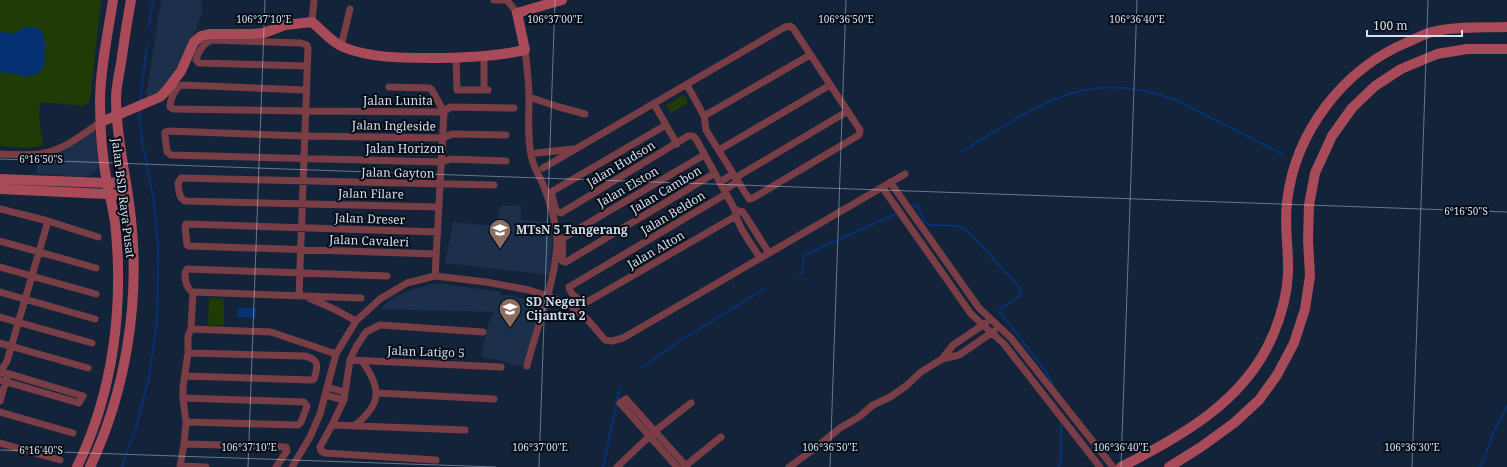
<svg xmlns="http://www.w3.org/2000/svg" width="1507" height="467" viewBox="0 0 1507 467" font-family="'Noto Serif',serif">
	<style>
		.built { fill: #1c2f4b }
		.green { fill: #1f3c06 }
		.water { fill: #063173 }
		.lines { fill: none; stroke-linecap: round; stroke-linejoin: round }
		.stream { stroke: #063173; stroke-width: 2 }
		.street { stroke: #793e45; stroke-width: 7 }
		.secondary { stroke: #a84a58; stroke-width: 10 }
		.ticks { fill: none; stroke: #d3deed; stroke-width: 1; stroke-opacity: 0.45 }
		.labels { text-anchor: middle; stroke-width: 4; stroke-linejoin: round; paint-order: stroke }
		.street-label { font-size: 12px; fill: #d3deed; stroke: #060d17 }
		.poi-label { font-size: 12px; font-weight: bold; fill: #d3deed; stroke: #060d17; text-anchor: start }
		.ticks-label { font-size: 10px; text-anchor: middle; fill: #d3deed; stroke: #060d17; stroke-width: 4; stroke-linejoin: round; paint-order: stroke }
	</style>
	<rect width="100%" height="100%" fill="#13233a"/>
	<path class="built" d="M161 0H201L203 11 190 44 164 89 155 97H146Z
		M95 130 98 162V168L93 174 85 177 37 174V156Z
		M521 205V220L552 222 553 237 549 275 445 263 453 222 497 226 500 208 503 206Z
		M431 284H445L500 292 501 296 508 295 542 303 532 334 524 367 481 356 488 324 494 312 380 309 392 298 410 290Z"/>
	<path class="green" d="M0 0H101L90 101 83 106 40 102 39 118 43 146 26 148 0 146Z
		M684 95 688 103 671 113 666 105Z
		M209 298 224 299V325H208Z"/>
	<path class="water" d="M24 28H38L42 32 45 42 44 66 37 74 25 77 16 74 0 72V31C12 34 13 35 24 28Z
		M238 308H256V318L237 317Z"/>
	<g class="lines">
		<path class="stream" d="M149 27 153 0
			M140 102 147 45
			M961 152C1037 107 1085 65 1178 101L1282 154
			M911 207 914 205 918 207 925 222 929 225 958 226 968 231 1020 288 1021 294 999 311 1047 373 1054 387
			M799 275 802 272 804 255 898 213
			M640 369 678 342 764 289
			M122 467 137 424 149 377 157 321 158 247 154 202 142 141 139 111
			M603 467 620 387
			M1059 467 1061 459V420
			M1480 467 1483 461 1495 429 1507 406"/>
		<path class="street" d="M494 0H507
			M507 0 517 13
			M312 22 314 0
			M341 46 350 9
			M525 50C527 66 529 82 529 98 529 118 527 139 532 159 534 168 540 177 544 187 549 200 557 225 557 240 556 284 537 324 527 366
			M484 56V90
			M456 58 457 90H488
			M389 87 429 88 432 90 444 112 435 276
			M306 90 182 85C175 87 170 100 170 107L174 109 305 111 444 112 450 107 514 108
			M529 97 559 107 585 114
			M654 104 677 144
			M704 116 810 55
			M666 125 551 192 556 211 561 213 688 136H693L696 139 735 210C737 227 752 244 760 258
			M719 150 830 85
			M537 153 573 149
			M0 154C13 154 27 156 40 154 64 150 82 135 101 122
			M704 155 563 238 562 261 566 262 715 173
			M506 161 451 159 442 162 171 155 167 152 165 135V132L168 131 304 136 443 138 452 134 506 135
			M543 168 785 27 790 26 793 28 860 130 859 135 753 198 749 199 706 130 704 116 687 85
			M735 178 848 111
			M720 182 733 174
			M890 182 979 308 1011 338 1113 467
			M882 187 971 314 1004 344 1100 467
			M724 190 737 182
			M726 194 569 287C570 294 580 302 587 302L736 216
			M439 207 185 201C178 198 179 189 178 183L181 178 494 185
			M0 209 48 221 98 237
			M735 210 743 212 769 253
			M0 241 96 268
			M436 254 189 246 187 245 185 226 186 224 438 232
			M0 267 96 294
			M0 292 95 319
			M193 292C186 289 185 280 185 273L187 269 387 276
			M193 292 361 298
			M299 296 308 48 307 45 301 43 212 40C204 42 198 52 196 60L199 63 306 66
			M309 298 336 310 356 321
			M0 317 92 343
			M191 329 271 332 336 354
			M0 343 88 368
			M942 359 953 345 986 323
			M350 360 501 367
			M0 371 83 396 79 403 0 380
			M0 373 7 361 48 221
			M185 376 312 380 314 379C318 366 320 359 304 356L188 353
			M327 387 345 392
			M377 393 494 399
			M325 395 344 400
			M183 398 304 402 307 406 301 422 298 425 186 422
			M0 401 7 377
			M0 412 73 433
			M332 425 465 430
			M354 426C382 404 382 389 362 361
			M0 443 60 460
			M184 444 286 447 287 451 276 467
			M436 460 325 453 321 451 320 447 332 425 344 400 350 360 356 347 366 332 380 325 483 332
			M181 466 206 467
			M180 467 184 444 186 422 183 398V387L188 353V336L191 329 193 292
			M292 467 310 437 320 414 336 354 356 321 380 299 407 283 435 276 486 282 529 290 548 296 571 306 588 320 605 340 612 341 623 338 905 174
			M617 467 655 431 691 403
			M677 467 620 403 626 399 687 467
			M684 467 721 437
			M789 467 814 449 840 428 859 417 873 405 890 397 906 386 921 372 942 359 959 355 994 331"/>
		<path class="secondary" d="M101 122 160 97 166 91 181 71 194 42 201 36 209 34H252L264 33 285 25 312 22C322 30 331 42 343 47 370 58 401 58 430 58 462 58 494 57 525 50L517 13 562 0
			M0 179 107 183 126 182
			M0 189 128 195
			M77 467C114 391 124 305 115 222 113 209 110 196 107 183 102 157 100 129 100 102 100 69 108 33 113 0
			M90 467C126 391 140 302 131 219 127 179 116 139 116 99 116 87 119 75 121 63 124 42 127 21 131 0
			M1121 467C1182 436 1245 401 1273 335 1281 316 1287 294 1288 274 1289 250 1284 226 1287 202 1295 132 1343 69 1408 42 1415 39 1424 34 1432 32 1457 26 1482 28 1507 27
			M1169 467 1201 447 1234 423 1259 400 1277 375 1294 343 1305 309 1310 276 1308 240 1309 205 1315 173 1332 136 1352 108 1375 86 1401 69 1437 54 1467 49H1507"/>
	</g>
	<path class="ticks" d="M0 159 1507 212M0 450 496 467M248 467 265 0M539 467 555 0M830 467 846 0M1121 467 1137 0M1412 467 1428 0"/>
	<defs>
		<g id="school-pin" transform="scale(1.15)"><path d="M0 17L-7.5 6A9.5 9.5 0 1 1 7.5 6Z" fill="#8d6e63" stroke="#060d17"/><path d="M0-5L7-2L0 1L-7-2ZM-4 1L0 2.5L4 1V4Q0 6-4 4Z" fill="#fff"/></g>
	</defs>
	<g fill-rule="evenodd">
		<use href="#school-pin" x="500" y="230"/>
		<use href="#school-pin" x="510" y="309"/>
	</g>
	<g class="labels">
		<g class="street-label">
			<text x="398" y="105">Jalan Lunita</text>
			<text transform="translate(394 126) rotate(1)" y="4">Jalan Ingleside</text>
			<text x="405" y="153">Jalan Horizon</text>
			<text transform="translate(621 164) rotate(-31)" y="4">Jalan Hudson</text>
			<text transform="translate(398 173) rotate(1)" y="4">Jalan Gayton</text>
			<text transform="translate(628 187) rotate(-30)" y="4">Jalan Elston</text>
			<text transform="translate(666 190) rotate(-31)" y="4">Jalan Cambon</text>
			<text transform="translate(371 194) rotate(1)" y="4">Jalan Filare</text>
			<text transform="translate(123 198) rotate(83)" y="4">Jalan BSD Raya Pusat</text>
			<text transform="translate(673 213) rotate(-31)" y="4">Jalan Beldon</text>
			<text transform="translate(370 219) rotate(2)" y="4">Jalan Dreser</text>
			<text transform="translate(369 241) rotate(2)" y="4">Jalan Cavaleri</text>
			<text transform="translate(656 250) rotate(-30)" y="4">Jalan Alton</text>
			<text transform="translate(426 352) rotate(2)" y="4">Jalan Latigo 5</text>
		</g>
		<g class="poi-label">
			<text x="516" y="234">MTsN 5 Tangerang</text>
			<text x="526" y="306">SD Negeri<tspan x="526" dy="14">Cijantra 2</tspan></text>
		</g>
	</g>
	<g class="ticks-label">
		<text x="264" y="23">106°37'10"E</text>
		<text x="555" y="23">106°37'00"E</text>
		<text x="846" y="23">106°36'50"E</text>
		<text x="1137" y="23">106°36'40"E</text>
		<text x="41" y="163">6°16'50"S</text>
		<text x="1466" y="215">6°16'50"S</text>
		<text x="249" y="451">106°37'10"E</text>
		<text x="540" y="451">106°37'00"E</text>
		<text x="830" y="451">106°36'50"E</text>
		<text x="1121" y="451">106°36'40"E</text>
		<text x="1412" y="451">106°36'30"E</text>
		<text x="41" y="454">6°16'40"S</text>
	</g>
	<path d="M1367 30v6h95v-6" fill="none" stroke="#d3deed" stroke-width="2"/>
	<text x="1373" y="30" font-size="12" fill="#d3deed" stroke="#060d17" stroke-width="3" paint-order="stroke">100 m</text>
</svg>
